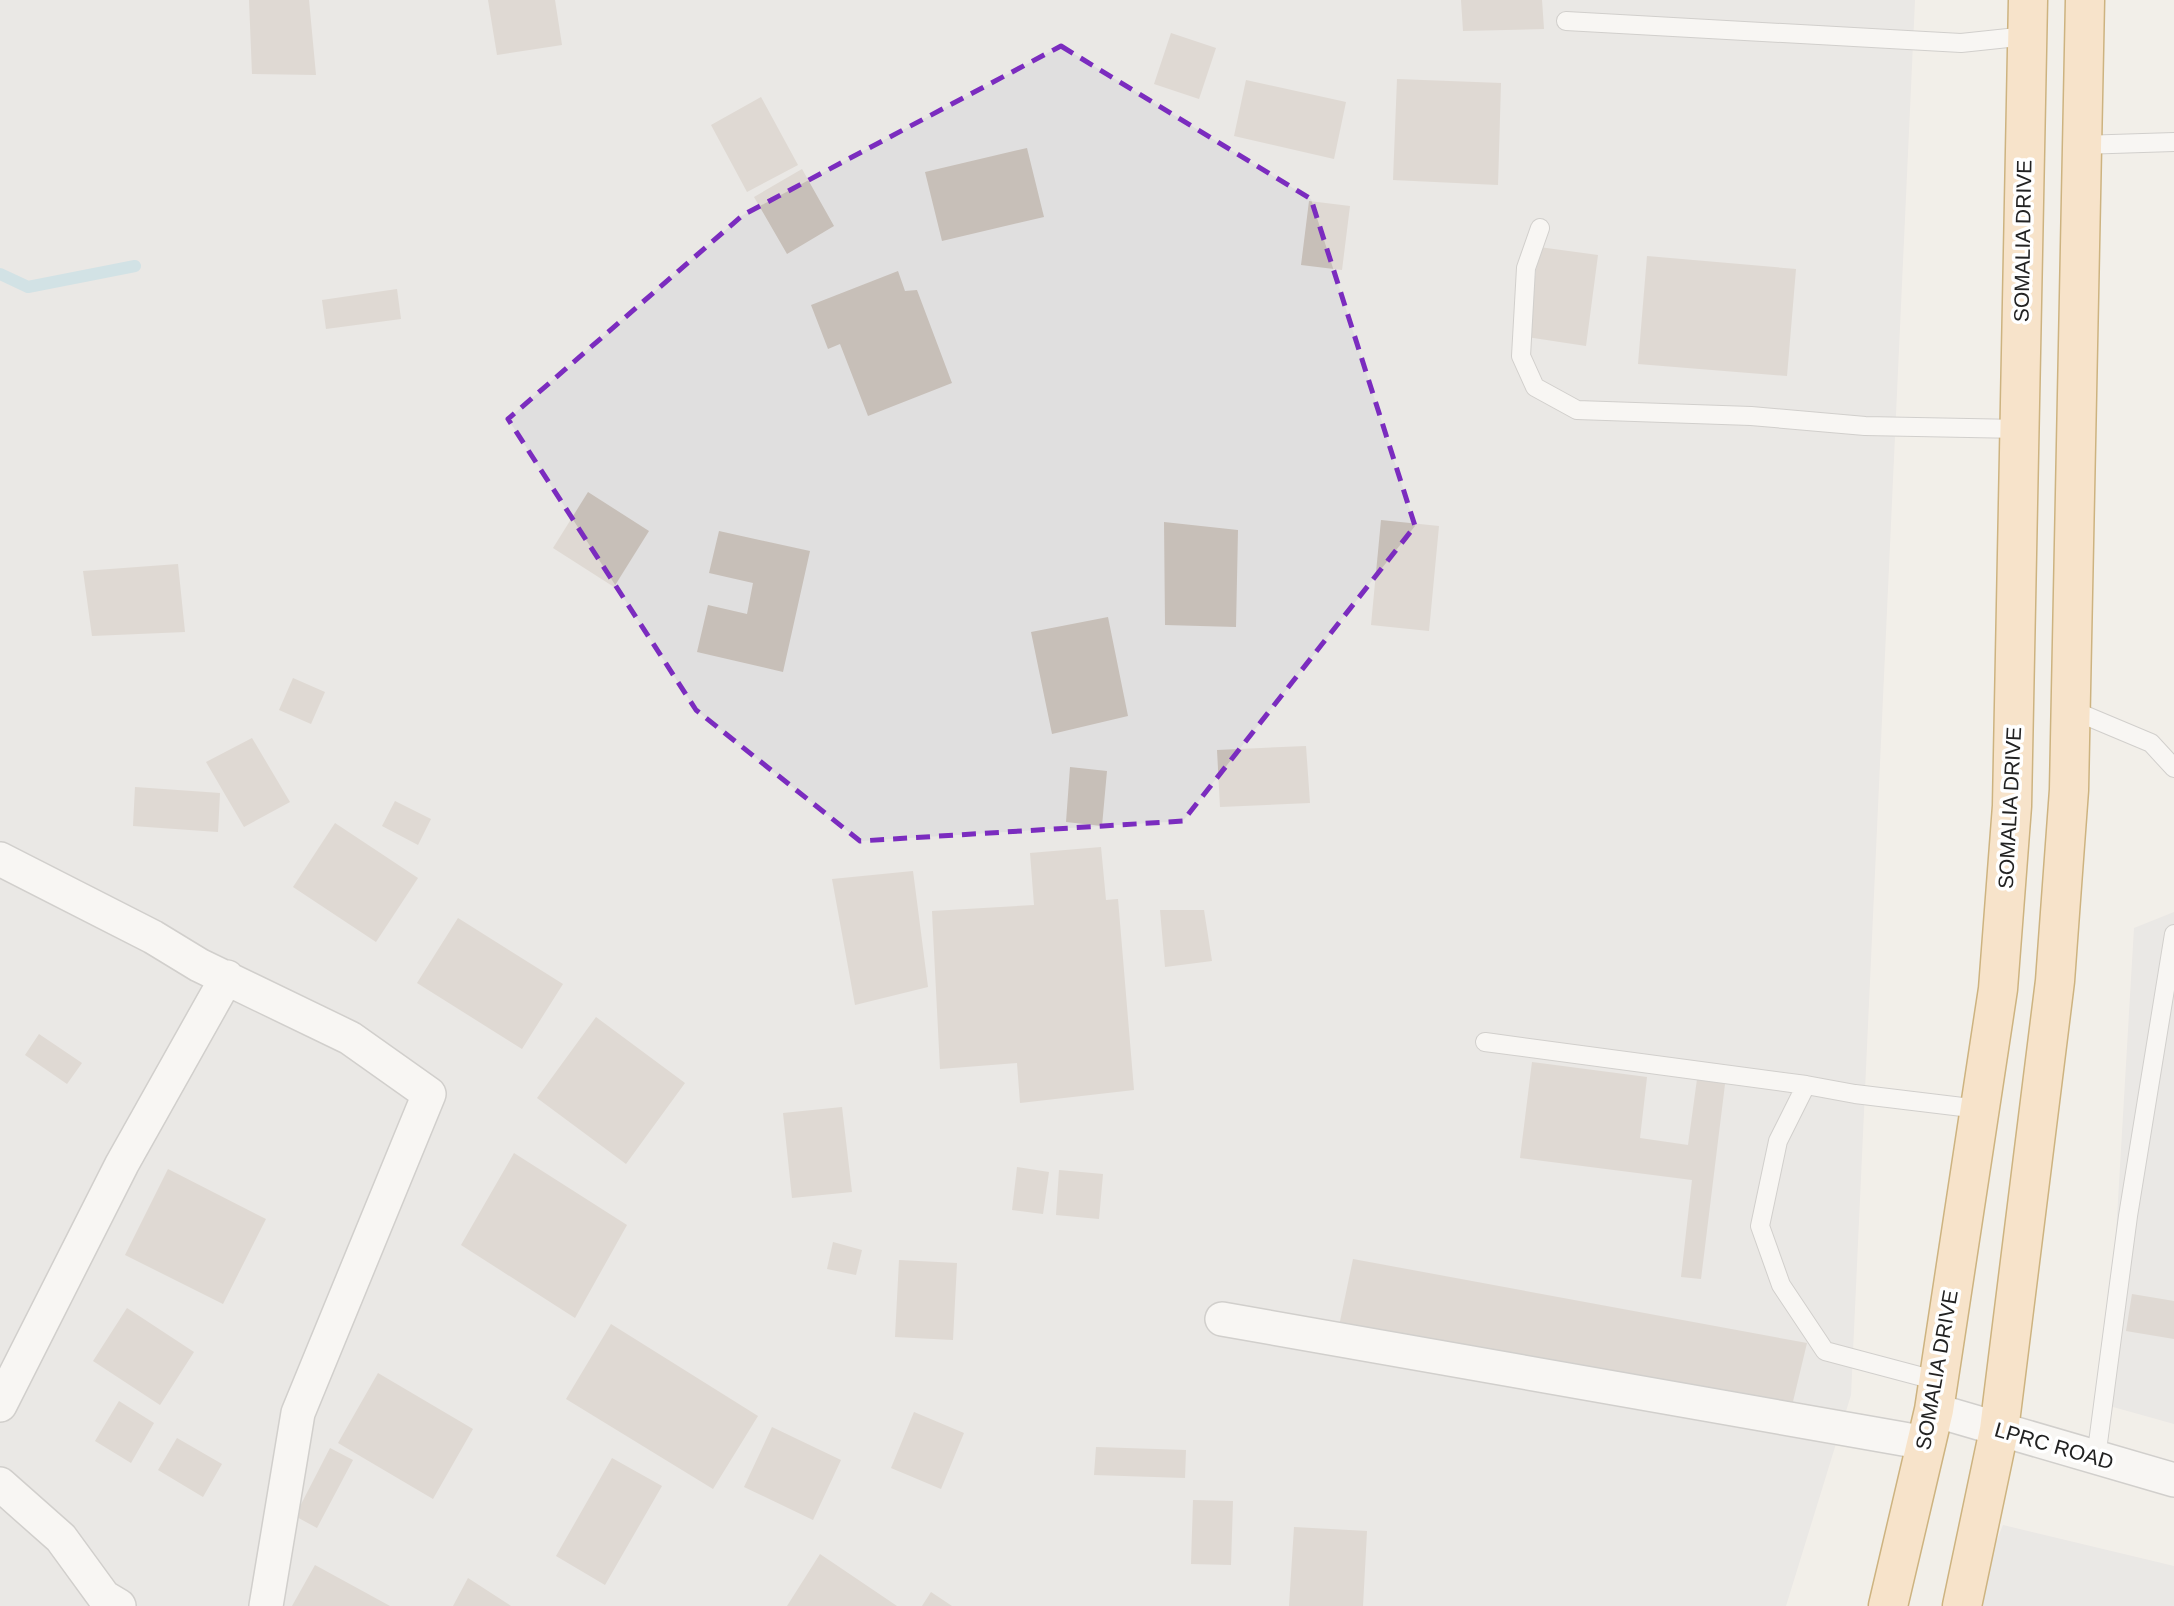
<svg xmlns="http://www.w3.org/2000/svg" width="2174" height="1606" viewBox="0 0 2174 1606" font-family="Arial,sans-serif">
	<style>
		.residential { fill: #e0dfdf }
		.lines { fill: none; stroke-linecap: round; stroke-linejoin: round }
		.stream { stroke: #aad3df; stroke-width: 12 }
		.building { fill: #c7bfb8 }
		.service-casing { stroke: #a9a9a9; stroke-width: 20 }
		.minor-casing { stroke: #a9a9a9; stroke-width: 36 }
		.primary-casing { stroke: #a06b00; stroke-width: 41 }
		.service { stroke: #fff; stroke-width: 18 }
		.minor { stroke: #fff; stroke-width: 33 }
		.primary { stroke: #fcd6a4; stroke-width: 38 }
		.marked { fill: none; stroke: #7b2cbf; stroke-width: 5; stroke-dasharray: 14 9; stroke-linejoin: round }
		.labels { text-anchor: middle; stroke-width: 7; stroke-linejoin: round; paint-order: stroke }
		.street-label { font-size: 21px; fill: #222; stroke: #fff }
	</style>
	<rect width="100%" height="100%" fill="#f2efe9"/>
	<path class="residential" d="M0 0H1915L1851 1395 1786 1606H0Z
		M2174 912V1424L2106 1405 2134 928Z
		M2003 1525 2174 1566V1606H1970Z"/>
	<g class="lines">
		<path class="stream" d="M0 274 28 287 135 266"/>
	</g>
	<path class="building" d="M249 0H309L316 75 252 74Z
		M488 0H555L562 45 497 55Z
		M1461 0H1542L1544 29 1463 31Z
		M1171 33 1216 48 1199 99 1154 84Z
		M1397 79 1501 83 1498 185 1393 180Z
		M1246 80 1346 102 1334 159 1234 136Z
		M761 97 798 165 747 192 711 125Z
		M1027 148 1044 217 942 241 925 172Z
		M802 169 834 226 787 254 754 197Z
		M1309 201 1350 206 1342 270 1301 265Z
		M1539 247 1598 255 1586 346 1527 337Z
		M1647 256 1796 269 1787 376 1638 364Z
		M898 271 905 291 917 290 952 383 868 416 840 344 828 349 811 305Z
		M397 289 401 319 326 329 322 300Z
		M588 492 649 531 614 587 553 548Z
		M1381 520 1439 526 1429 631 1371 625Z
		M1164 522 1238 530 1236 627 1165 625Z
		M719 531 810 551 783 672 697 652 708 605 747 614 753 583 709 573Z
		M178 564 185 632 92 636 83 571Z
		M1108 617 1128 716 1052 734 1031 632Z
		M293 678 325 692 311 724 279 710Z
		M252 738 290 802 244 827 206 762Z
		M1306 746 1310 803 1220 807 1217 750Z
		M1070 767 1107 771 1102 826 1066 822Z
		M135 787 220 793 218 832 133 826Z
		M395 801 431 819 418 845 382 826Z
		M335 823 418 878 376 942 293 887Z
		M1101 847 1106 900 1118 899 1134 1090 1020 1103 1017 1063 940 1069 932 911 1034 905 1030 853Z
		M913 871 928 987 855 1005 832 879Z
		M1160 910H1204L1212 961 1165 967Z
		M458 918 563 984 522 1049 417 983Z
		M596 1017 685 1083 626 1164 537 1098Z
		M39 1034 82 1063 67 1084 25 1055Z
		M1532 1062 1647 1077 1640 1138 1688 1145 1698 1072 1726 1076 1701 1279 1681 1277 1692 1180 1520 1158Z
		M842 1107 852 1192 792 1198 783 1113Z
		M514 1153 627 1225 575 1318 461 1245Z
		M1017 1167 1049 1172 1043 1214 1012 1210Z
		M168 1169 266 1219 223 1304 125 1255Z
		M1059 1170 1103 1174 1099 1219 1056 1215Z
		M833 1242 862 1250 856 1275 827 1269Z
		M1353 1259 1807 1343 1790 1414 1337 1336Z
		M899 1260 957 1263 953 1340 895 1337Z
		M2132 1294 2174 1301V1339L2126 1331Z
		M127 1308 194 1352 160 1405 93 1361Z
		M611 1324 758 1416 713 1489 566 1399Z
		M378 1373 473 1429 433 1499 338 1443Z
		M119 1401 154 1423 131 1463 95 1441Z
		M914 1412 964 1433 941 1489 891 1468Z
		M772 1427 841 1460 813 1520 744 1487Z
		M177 1438 222 1464 203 1497 158 1470Z
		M1096 1447 1186 1450 1185 1478 1094 1475Z
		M330 1448 353 1460 317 1528 295 1516Z
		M612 1458 662 1486 605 1585 556 1556Z
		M1193 1500 1233 1501 1231 1565 1191 1564Z
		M1294 1527 1367 1531 1363 1606H1289Z
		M820 1554 897 1606H787Z
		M315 1565 390 1606H292Z
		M468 1578 511 1606H453Z
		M931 1592 952 1606H922Z"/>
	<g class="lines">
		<g class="service-casing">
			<path id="service" d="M1566 21 1961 43 2027 36
				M2081 145 2174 142
				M1540 228 1526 268 1521 356 1535 387 1577 410 1751 416 1865 426 2020 429
				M2070 709 2151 743 2174 768
				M1485 1042 1806 1085
				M1938 1381 1825 1351 1781 1285 1760 1226 1778 1141 1806 1085 1855 1094 1979 1109
				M2096 1458 2128 1216 2174 934"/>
		</g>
		<g class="minor-casing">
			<path id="minor" d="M0 859 153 937 199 965 350 1038 429 1094 298 1413 266 1606
				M1222 1319 1926 1443
				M0 1405 122 1164 227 977
				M1934 1410 2174 1480
				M0 1484 61 1538 104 1597 119 1606"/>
		</g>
		<g class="primary-casing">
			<path id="primary" d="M1888 1606 1934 1410 1998 989 2012 806 2028 0
				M1962 1606 1999 1430 2055 981 2069 790 2085 0"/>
		</g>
		<use href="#service" class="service"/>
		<use href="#minor" class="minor"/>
		<use href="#primary" class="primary"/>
	</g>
	<path d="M0 0H2174V1606H0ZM1061 46 1311 199 1415 526 1183 821 860 841 696 710 508 419 743 215Z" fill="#f2efe9" fill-opacity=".55" fill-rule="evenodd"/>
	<path class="marked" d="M1061 46 1311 199 1415 526 1183 821 860 841 696 710 508 419 743 215Z"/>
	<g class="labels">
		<g class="street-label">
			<text transform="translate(2023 241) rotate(-89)" y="7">SOMALIA DRIVE</text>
			<text transform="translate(2010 808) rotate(-87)" y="7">SOMALIA DRIVE</text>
			<text transform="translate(1937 1370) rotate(-80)" y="7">SOMALIA DRIVE</text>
			<text transform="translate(2054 1446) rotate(16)" y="7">LPRC ROAD</text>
		</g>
	</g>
</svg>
